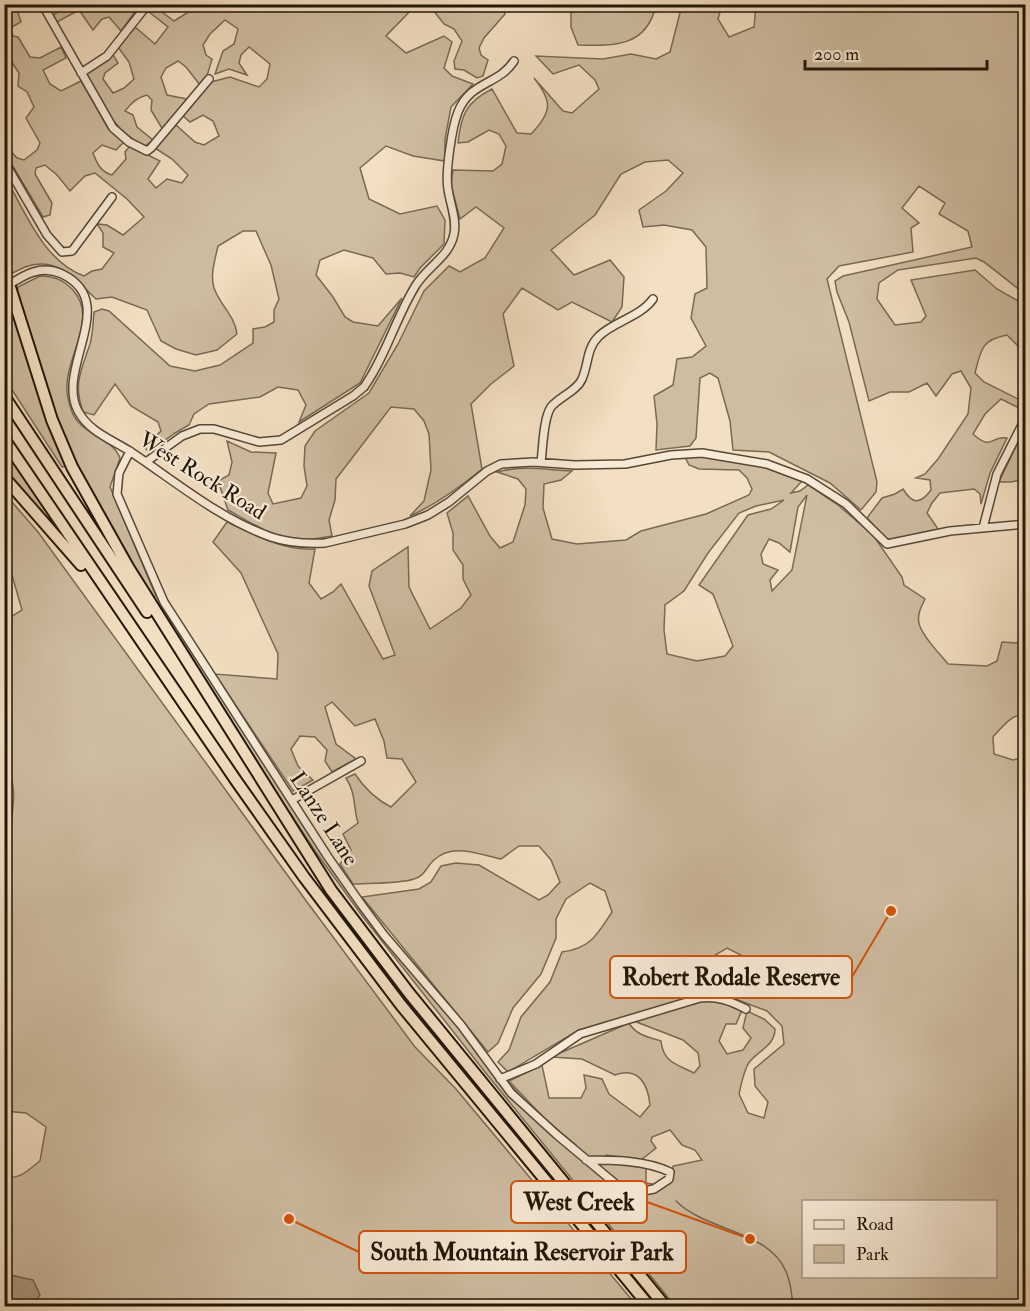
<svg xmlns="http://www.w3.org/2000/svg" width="1030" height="1311" viewBox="0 0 1030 1311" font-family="'IM FELL Double Pica',serif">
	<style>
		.green { fill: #cfbda2; stroke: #786a55; stroke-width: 1.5; fill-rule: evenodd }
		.water { fill: #ac9b83; stroke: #746652; stroke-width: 1.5 }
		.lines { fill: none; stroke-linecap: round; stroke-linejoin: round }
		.stream { stroke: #746652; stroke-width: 1.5 }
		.minor-casing { stroke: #564836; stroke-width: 10 }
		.highway-casing { stroke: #211608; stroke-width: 14 }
		.minor { stroke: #f7ead7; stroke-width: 7 }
		.highway { stroke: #f3dfc2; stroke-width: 10 }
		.labels { text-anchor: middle; stroke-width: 4.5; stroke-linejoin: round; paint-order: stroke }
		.street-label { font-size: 22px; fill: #211608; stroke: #f7ead7 }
		.leader { fill: none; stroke: #d4520c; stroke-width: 2 }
		.callout-dot { fill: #d4520c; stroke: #f7ead7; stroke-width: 2 }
		.callout { fill: #f7ead7; stroke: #d4520c; stroke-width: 2 }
		.callout-label { font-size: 24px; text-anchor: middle; font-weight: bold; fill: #211608 }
	</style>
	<rect width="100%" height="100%" fill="#f3dfc2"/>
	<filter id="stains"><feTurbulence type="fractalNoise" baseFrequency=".00333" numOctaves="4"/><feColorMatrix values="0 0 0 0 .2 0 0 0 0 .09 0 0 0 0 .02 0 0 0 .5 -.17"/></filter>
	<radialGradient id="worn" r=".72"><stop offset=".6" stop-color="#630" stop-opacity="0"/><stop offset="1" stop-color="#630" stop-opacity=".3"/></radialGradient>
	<path class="green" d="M69 5H130L137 9 121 31 109 17 102 19 93 30 79 10 57 22 53 15Z
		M189 5H416L386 36 406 53 444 36 452 42 444 68 452 76 473 84 451 107 445 139V161L413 156 386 146 360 168 369 199 400 214 437 206 445 220 444 244 420 268 414 277 400 273 386 274 373 258 344 250 320 260 316 275 333 297 345 317 353 322 378 326 402 298 360 383 299 422 306 405 298 390 278 387 260 397 209 404 194 414 189 425 175 433 149 452 144 447 161 431 158 422 131 406 115 384 94 415 83 412C73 384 81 371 90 344 93 334 93 322 94 312L102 309 109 311 170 366 195 371 220 365 253 343V329L265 327 274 322V310L279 299 271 265 256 231H243L218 246C215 260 210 274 214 288 220 305 235 316 237 334L217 350 196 355 176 349 161 341 147 310 112 297 96 299C76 280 56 255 25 267 20 269 16 272 12 273L5 271 4 175C25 211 43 261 84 276L92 271 102 269 114 253 103 247V233L97 224 107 225 123 235 144 217 127 199 95 173 85 176 70 191 57 175 45 165 36 168 35 174 52 203 50 215 43 217 5 153 6 133 10 140 6 146 17 158 24 160 37 150 40 143 26 118 34 107 27 92 18 86 19 73 5 52V11L17 9 21 22 10 28 13 36 18 37 30 57 40 58 61 47 66 58 43 70 50 84 61 91 81 81 108 128 124 142 116 150 102 145 93 153C97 164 101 172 112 175L126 159 125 152 130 146 160 161 148 179 156 188 167 179 182 183 188 175 172 159 155 148 176 125 195 142 204 145 219 136 213 121 203 115 190 122 183 116 211 82 230 77 259 87 267 79 270 64 249 47 241 55 239 63 247 75 229 69 215 74 223 51 234 44 238 29 225 20 210 34 203 45 206 55 212 59 207 76 200 85 186 67 178 61 166 68 161 77 167 95 187 99 163 130 151 110 152 100 147 95C138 97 131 103 125 111L133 115 137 127 153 140 145 146C112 131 103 103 85 73L105 62 112 53 118 63 105 73 103 79 113 93 124 88 134 79 129 62 118 47 135 27 155 44 168 27 149 12 154 6 174 21 187 13Z
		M422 5H502L505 14 484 38 479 48 481 55 488 60 483 76 477 78 464 70 455 69 454 61 462 41 454 29 444 24 429 5Z
		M566 5 655 4 656 5C647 47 614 46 578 45L571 27V9Z
		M682 5H722L718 19 729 37 754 27 756 5H1025V294L984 262 976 258 898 270 879 283 877 299 895 325 921 322 926 316 911 280 975 270 997 289 1020 302 1025 308V360L1017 345 1007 335C981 340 981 350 975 373L984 382 1020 400 1017 407 1001 399 985 414 973 434C993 452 990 435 1007 438L990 473 981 504 980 494 974 489 940 493 932 503 927 513 938 529 889 541 867 518 882 498 895 494 903 489C912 504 920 505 931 490L930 480 916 478 925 474 938 459 968 414 971 388 961 371 952 374 936 396 927 383 909 392H890L869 401 849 322 837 292 835 281 843 276 972 247 968 231 939 214 945 203 919 186 902 208 919 223 911 228 913 252 839 266 827 279 877 482 876 492 861 510 830 483 769 452 733 450 730 421 718 378 710 373 700 378 696 438 690 446 656 450 657 424 654 396 673 385 677 359 692 357 706 346 691 318 695 294 707 288 706 247 692 230 664 225 643 227 639 210 666 191 683 173 668 160 645 162 621 174 595 215 551 250 574 275 610 260 624 277 622 307 612 322 572 302 558 310 522 288 503 314 514 366 491 384 471 404 482 469C459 488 437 504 410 516L424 501 431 470 429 434 424 421 414 409 391 407 336 479 335 500 329 520 332 536C320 538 306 542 294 539 271 536 248 521 228 510L218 481 229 475 232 462 227 441 251 452 276 453 268 493 273 504 301 498 307 486 304 466 305 446 315 431 369 393 398 344 424 291 449 266 460 272 485 258 504 228 476 207 460 219 451 185 453 170 493 171 502 164 506 146 499 134 489 130 468 142 458 143C461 115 466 102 492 89L517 133 531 134C552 112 553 102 534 78L563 111 572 113 599 89 595 80 579 65 553 74 536 56 603 59 631 54 656 59 670 52Z
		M40 276C54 276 63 280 72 289 99 317 67 355 67 385 66 395 69 404 72 412 81 435 112 437 120 458L110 487 155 594 166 613 344 885 504 1078 545 1122 572 1145H576L546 1120 509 1081 542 1065 549 1098H581L586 1088 584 1075 602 1079 609 1094 640 1117 650 1105C648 1085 639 1066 615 1075L582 1059 551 1057 629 1023C636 1035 648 1037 661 1041 663 1062 676 1064 694 1073L700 1066 698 1053 683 1040 634 1021 707 1000 723 1001 742 1010 736 1024H726L719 1041 727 1054 743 1050 751 1038 743 1028 747 1011 764 1019 775 1029C775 1048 753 1052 747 1066 743 1075 741 1085 739 1094L748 1113 764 1118 768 1102 755 1086 754 1069 784 1044 782 1026 767 1011 730 997V981L743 980 752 970 749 959 727 948 710 958 705 968 687 974 673 987 694 997 579 1030 508 1072 498 1062 509 1050 521 1017 550 982 562 952C591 948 597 935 612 912L605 891 590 883 566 899 556 919V938L541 974 513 1008 498 1043 488 1052 362 897 419 889 431 882 441 866 456 863 479 865 539 900 548 895 560 882 551 860 539 846H519L501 859C480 855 453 842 434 860 426 867 425 876 414 879 399 884 369 883 353 884L340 864 351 850 343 834 358 823C353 806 356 793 346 778L355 774C365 789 375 799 391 807L416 782 402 759 387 758 384 741 375 719 355 726 332 702 325 707 336 744 356 759 332 772 325 761 327 750 315 737 300 736 291 749 298 766 313 780 293 791 215 674 277 679 278 654 241 573 213 542 227 522C255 535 284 551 315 549L309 583 321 599 333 592 341 584 383 659 395 655 369 586 372 571 408 547 409 587 430 629 461 608 471 595 463 579V565L453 550V533L447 513 468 496 490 536 500 548 513 542 525 505 526 489 518 479 497 472C522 465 547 470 572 471L561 480 544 484 543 508 552 539 577 544 626 540 641 531 706 514 749 495 752 489 747 478 739 470 699 469 689 465 685 457C722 452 769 466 802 481L791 493 800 491 808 485 838 505 873 535 902 577 904 585 925 599C921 607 917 615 919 623 921 635 940 654 948 664L987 666 997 661 1002 642 1016 643 1025 639V714C1012 714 1002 727 993 737L994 754 1013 760 1025 757V1306H675L485 1072 363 917 315 851 261 769 214 696 192 658 148 593 68 450 17 298 18 287ZM807 495 792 570 772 591 770 580 778 570 763 564 761 554 769 539 779 543 790 552 798 507ZM784 500 771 509 748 515 699 585 713 594 733 646 725 656 697 661 667 654 664 630 665 605 684 591 708 553 739 513 756 506ZM670 1130 682 1145 695 1150 702 1160 673 1166 672 1180 665 1186 646 1183V1168L601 1161 606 1155 641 1160 656 1148 651 1141 652 1137ZM804 1202H996V1276H804Z
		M5 303 11 307 52 434 67 466 62 467 5 379Z
		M1025 427V479L1011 482H999Z
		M4 444 65 539 5 470Z
		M5 494 38 532 307 902 415 1047 456 1089 637 1306H15L20 1277 5 1274V1235L12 1227 8 1211 5 1209V1177C20 1180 28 1170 40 1161L46 1127 26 1113 5 1111 4 829 11 824C13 806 18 783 5 768V626L9 618 22 610 12 575 5 572Z"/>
	<path class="water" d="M4 1274 33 1280 40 1295 32 1306H5Z"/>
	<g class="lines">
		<path class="stream" d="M676 1201C707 1232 771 1230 787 1274 791 1284 792 1296 793 1306"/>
		<g class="minor-casing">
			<path id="minor" d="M39 4 45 9 113 128 129 142 147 151 151 148 209 79
				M4 7 21 4
				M81 73 107 56 148 4
				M4 161 47 235 62 252 72 251 112 197
				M7 286C24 275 41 264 62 274 121 302 55 368 78 411 89 432 113 440 131 452 176 482 220 519 271 537 289 543 307 544 325 543L405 524 428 515 449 502 487 471 501 464 533 462 575 465 625 464 671 455 702 453 767 464 807 479 846 504 887 544 950 531 1026 524
				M130 451 119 473 117 494 164 602 328 857 361 904 384 935 461 1025 511 1093 557 1135 618 1186 628 1191 639 1192 654 1189 669 1179 670 1172C645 1160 612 1160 586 1160
				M146 462 182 436 200 429H214L259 442 281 440 353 396 364 387C386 356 396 317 416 285 427 267 450 256 454 234 457 219 450 204 448 189 445 173 452 127 458 112 470 81 499 85 514 61
				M541 462C543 448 543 419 551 407 559 397 577 391 582 379 589 363 586 349 599 336 615 321 640 317 653 299
				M983 528 997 474 1026 417
				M4 788V816
				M292 800 361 761
				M500 1079 536 1064 580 1034 700 998C718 996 730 1001 746 1009"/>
		</g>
		<g class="highway-casing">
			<path id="highway" d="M9 284 52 420 72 467 128 567 331 890 409 993 665 1306
				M4 396 147 612
				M4 439 237 782 304 877 401 1005 649 1306
				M4 477 81 565"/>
		</g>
		<use href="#minor" class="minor"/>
		<use href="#highway" class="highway"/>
	</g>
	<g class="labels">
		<g class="street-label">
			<text transform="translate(203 475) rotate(32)" y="8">West Rock Road</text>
			<text transform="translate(325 818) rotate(57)" y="8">Lanze Lane</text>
		</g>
	</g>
	<path class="leader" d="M891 911L852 977M750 1239L647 1202M289 1219L359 1252"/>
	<g class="callout-dot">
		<circle cx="891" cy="911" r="6"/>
		<circle cx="750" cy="1239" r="6"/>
		<circle cx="289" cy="1219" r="6"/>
	</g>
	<g class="callout">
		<rect x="610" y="956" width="242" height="42" rx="6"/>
		<rect x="511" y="1181" width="136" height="42" rx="6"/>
		<rect x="359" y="1231" width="327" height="42" rx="6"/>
	</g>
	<g class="callout-label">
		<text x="731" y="985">Robert Rodale Reserve</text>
		<text x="579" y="1210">West Creek</text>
		<text x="522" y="1260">South Mountain Reservoir Park</text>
	</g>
	<rect width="1030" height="1311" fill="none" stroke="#f3dfc2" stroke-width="24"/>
	<rect x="6" y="6" width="1018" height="1299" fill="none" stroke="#211608" stroke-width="3"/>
	<rect x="12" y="12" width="1006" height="1287" fill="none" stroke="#211608" stroke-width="1.5"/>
	<rect x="802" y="1200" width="195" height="78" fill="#f7ead7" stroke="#a19584" stroke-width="1.5"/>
	<rect x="814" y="1220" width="30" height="9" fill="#f7ead7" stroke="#a19584" stroke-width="1.5"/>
	<text x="856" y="1230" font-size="18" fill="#211608">Road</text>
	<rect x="814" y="1245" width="30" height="18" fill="#cfbda2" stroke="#a19584" stroke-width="1.5"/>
	<text x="856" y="1260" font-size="18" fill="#211608">Park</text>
	<path d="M805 60v9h182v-9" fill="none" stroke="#211608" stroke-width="3"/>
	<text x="814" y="60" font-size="18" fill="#211608" stroke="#f7ead7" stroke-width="4.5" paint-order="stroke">200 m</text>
	<rect width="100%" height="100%" filter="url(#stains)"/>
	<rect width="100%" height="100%" fill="url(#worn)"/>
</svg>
